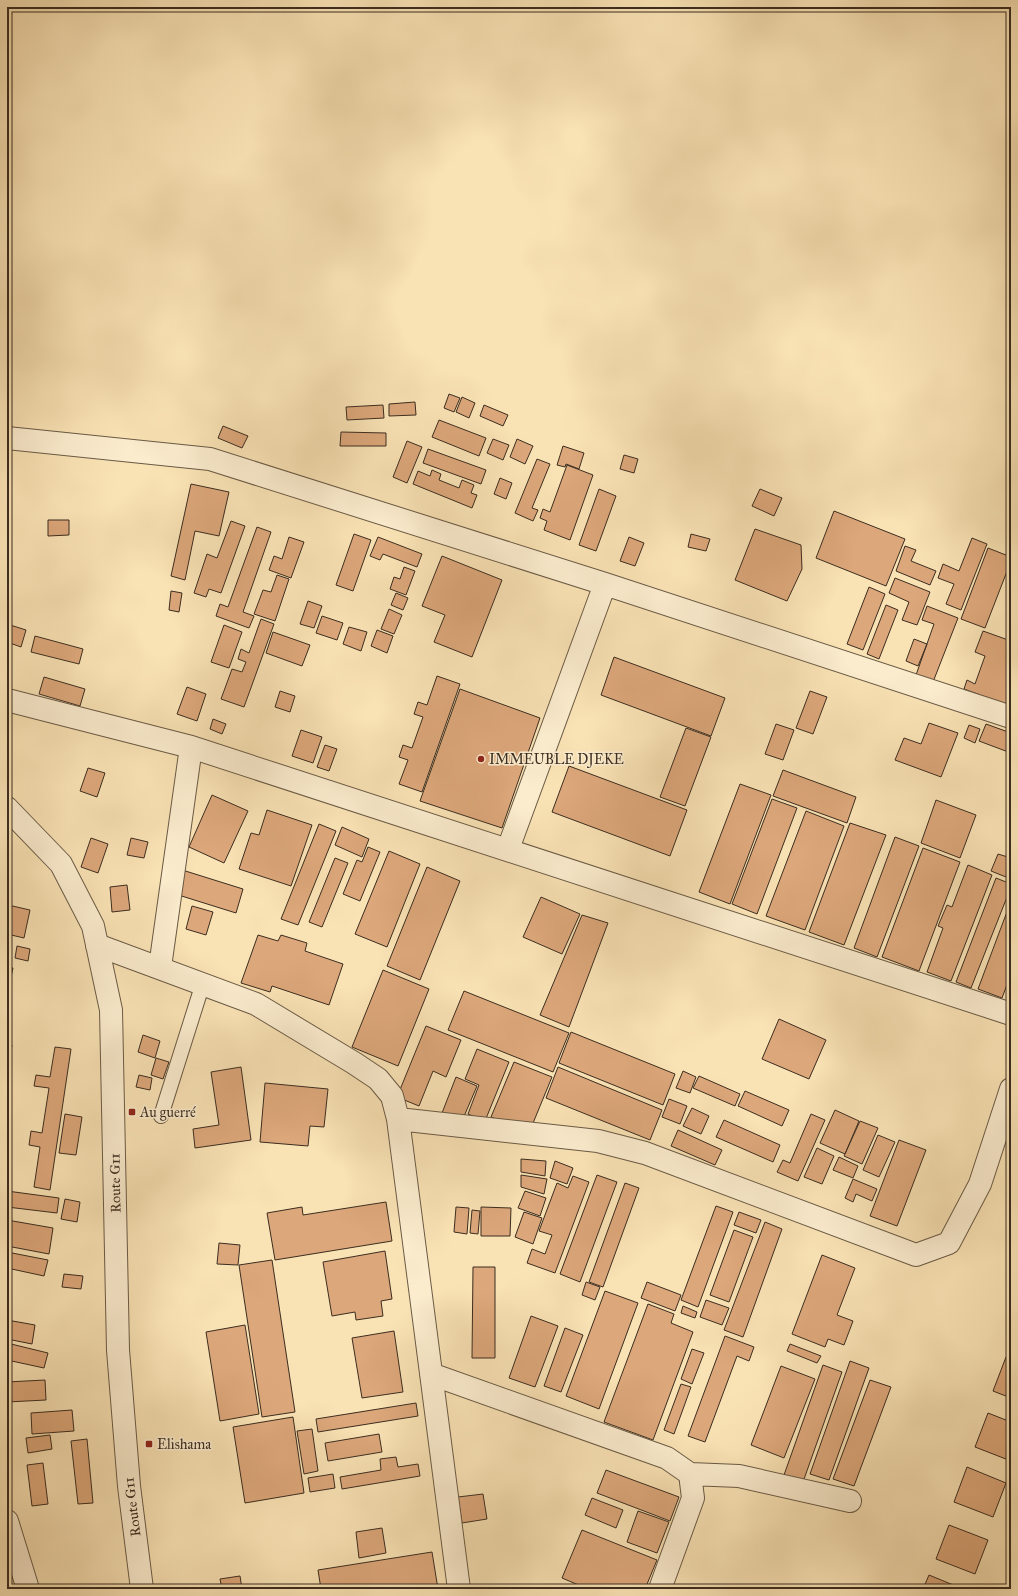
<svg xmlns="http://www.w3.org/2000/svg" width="1018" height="1596" viewBox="0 0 1018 1596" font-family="'IM FELL Great Primer',serif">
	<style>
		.building { fill: #dca77a; stroke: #3b2d20 }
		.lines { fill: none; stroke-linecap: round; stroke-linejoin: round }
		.service-casing { stroke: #6a5a45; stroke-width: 16 }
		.minor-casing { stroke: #6a5a45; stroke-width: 24 }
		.tertiary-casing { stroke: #6a5a45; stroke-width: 24 }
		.service { stroke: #fbecce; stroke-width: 14 }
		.minor { stroke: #fbecce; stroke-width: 22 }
		.tertiary { stroke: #fbecce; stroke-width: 22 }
		.poi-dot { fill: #8f2418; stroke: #fbecce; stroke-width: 1.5 }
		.labels { text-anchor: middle; stroke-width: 3; stroke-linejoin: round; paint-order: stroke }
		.poi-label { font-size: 14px; fill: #3b2d20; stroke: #fbecce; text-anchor: start }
		.street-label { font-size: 14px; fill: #3b2d20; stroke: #fbecce }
	</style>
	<rect width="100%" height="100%" fill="#f9e2b4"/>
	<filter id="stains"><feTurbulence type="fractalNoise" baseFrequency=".005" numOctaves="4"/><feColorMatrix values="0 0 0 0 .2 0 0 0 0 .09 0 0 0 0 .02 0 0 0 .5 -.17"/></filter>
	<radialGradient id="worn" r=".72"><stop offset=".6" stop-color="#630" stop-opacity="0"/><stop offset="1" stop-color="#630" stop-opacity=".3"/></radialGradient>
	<path class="building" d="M449 394 460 398 454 412 444 408Z
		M462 397 475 403 469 418 456 412Z
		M415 402 416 415 389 416V404Z
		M383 405 384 418 347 420 346 407Z
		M484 405 508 415 503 426 480 416Z
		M439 420 486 438 479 456 432 437Z
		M223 426 248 436 242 448 218 438Z
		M341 432 386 433V446H340Z
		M493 439 509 445 503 460 487 453Z
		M517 439 533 446 525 464 510 457Z
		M407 441 422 447 407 483 393 477Z
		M563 446 584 453 579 469 566 464 565 467 557 465Z
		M428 449 486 470 481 484 423 463Z
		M624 455 638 459 634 473 620 469Z
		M537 459 550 464 532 508 538 510 533 521 515 513Z
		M567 465 593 475 570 540 544 530 547 521 540 518 543 509 550 512Z
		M432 470 441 474 439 480 459 488 462 480 474 485 471 493 477 495 472 508 413 484 418 471 430 476Z
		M500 478 512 483 506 499 494 494Z
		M191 484 229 492 219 536 195 531 185 580 171 576Z
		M599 489 616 496 596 551 579 545Z
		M760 489 782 498 774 516 752 506Z
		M834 511 905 539 886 586 816 558Z
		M48 520H69V535L48 536Z
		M231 521 245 526 221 593 209 589 206 597 194 593 207 554 217 558Z
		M257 527 271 532 243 612 254 616 249 628 216 616 220 604 228 607Z
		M755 529 801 545 802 569 787 601 735 580Z
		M354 534 371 540 353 591 336 585Z
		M691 534 710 539 706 551 688 547Z
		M289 537 304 542 291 578 269 570 274 556 282 559Z
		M378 537 422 554 417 567 383 554 380 560 370 556Z
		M629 537 644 543 635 566 620 561Z
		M972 538 987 544 961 610 946 604 954 584 938 578 943 564 959 571Z
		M905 546 916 550 911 561 936 571 930 585 896 571Z
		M988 548 1011 557V561L985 628 961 619Z
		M442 556 502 580 472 657 434 642 445 615 422 606Z
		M404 567 415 571 406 595 390 589 394 577 400 579Z
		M277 575 289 579 275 621 254 614 263 590 271 592Z
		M895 578 930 592 917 625 902 620 909 602 889 593Z
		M869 587 885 594 863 650 847 644Z
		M171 591 182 593 179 612 169 610Z
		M396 593 408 598 403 610 391 605Z
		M308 601 322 606 314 628 300 624Z
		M886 605 898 610 879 659 867 654Z
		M927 606 958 618 933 682 916 675 934 624 922 620Z
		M389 609 402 615 394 634 381 629Z
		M322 616 343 623 337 640 316 633Z
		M261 619 274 624 244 707 221 699 232 669 242 672 246 662 238 659 241 649 249 653Z
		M7 624 26 630 21 647 7 642Z
		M224 625 242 632 229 668 211 662Z
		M349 627 367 632 361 651 343 644Z
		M377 630 393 636 387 653 371 646Z
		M983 631 1011 641V694L1007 705 964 689 967 680 975 684 985 656 975 652Z
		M273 632 310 645 302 666 266 653Z
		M35 636 83 649 79 664 31 652Z
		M914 639 927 644 918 666 906 661Z
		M614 657 725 698 711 736 601 695Z
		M437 676 460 684 422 792 399 784 408 760 399 757 403 745 412 748 423 717 414 714 418 702 427 705Z
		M44 677 85 689 80 706 39 694Z
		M187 687 206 694 197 721 177 714Z
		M460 689 540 718 502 828 420 801Z
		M280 691 295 696 290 712 275 707Z
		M810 691 827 697 813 734 796 728Z
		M213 719 226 724 222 734 210 729Z
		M929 723 958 733 941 777 895 760 904 738 921 744Z
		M776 724 794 730 783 760 765 754Z
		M986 724 1011 733V753L979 741Z
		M969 725 980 729 975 743 964 738Z
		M686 728 711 737 685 806 660 797Z
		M301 730 322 737 313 763 292 756Z
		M325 745 337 749 329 771 317 767Z
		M569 766 687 810 670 856 552 812Z
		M88 768 105 773 97 797 80 791Z
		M783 770 856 797 847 823 773 796Z
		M740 784 771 795 730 904 699 892Z
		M212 795 248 811 224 863 189 847Z
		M772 799 797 808 757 914 732 904Z
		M936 800 976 815 960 858 921 843Z
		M267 810 312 825 291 886 239 869 251 833 259 835Z
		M806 811 844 826 805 930 766 916Z
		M1011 815V825L1008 823Z
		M850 823 886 835 844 945 809 932Z
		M319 824 336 831 298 925 281 919Z
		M342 827 369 839 362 857 335 845Z
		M895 837 919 846 877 957 854 948Z
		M91 838 108 844 98 873 81 867Z
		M131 838 148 842 144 858 127 855Z
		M368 847 380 852 360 901 343 894 357 860 362 862Z
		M923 848 960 862 919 971 882 957Z
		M389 851 420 864 387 947 355 934Z
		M998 854 1011 858V879L991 871Z
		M335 858 348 863 322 927 309 922Z
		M968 865 992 875 951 981 927 972 943 928 938 926 947 905 952 907Z
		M427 867 460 881 420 980 387 966Z
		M179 869 243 889 236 913 172 893Z
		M996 878 1011 884V887L971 988 956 982Z
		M127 885 130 910 112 912 110 887Z
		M541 897 580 914 562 954 523 937Z
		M1011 901V974L1002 998 978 989Z
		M8 905 30 910 24 938 7 934Z
		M192 906 213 912 206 935 186 929Z
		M582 915 608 923 569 1027 540 1015Z
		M258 935 278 941 281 935 307 943 305 951 343 964 329 1005 272 986 270 992 241 983Z
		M17 946 30 949 28 961 15 958Z
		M7 967 13 968 10 982 7 981Z
		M383 970 429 989 398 1066 352 1047Z
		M464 991 569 1033 553 1072 448 1030Z
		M779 1019 826 1040 809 1079 762 1059Z
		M426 1026 461 1040 446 1077 433 1071 419 1106 397 1097Z
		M571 1032 675 1074 663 1105 559 1063Z
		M143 1035 160 1041 155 1058 138 1052Z
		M7 1044 12 1045 7 1071Z
		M55 1047 71 1049 50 1190 34 1187 40 1147 29 1145 31 1131 42 1133 49 1088 34 1086 36 1075 50 1077Z
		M477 1049 509 1062 485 1121 468 1114 479 1085 465 1079Z
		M156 1058 169 1062 163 1079 151 1075Z
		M514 1062 552 1077 531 1128 524 1130 491 1117Z
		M241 1067 251 1140 195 1148 193 1129 219 1125 211 1072Z
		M558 1067 662 1110 650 1140 546 1098Z
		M683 1071 696 1077 690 1093 676 1088Z
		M139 1075 152 1078 150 1090 136 1087Z
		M699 1076 740 1094 735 1106 693 1088Z
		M456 1077 477 1086 462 1121 442 1113Z
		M265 1083 328 1089 324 1127 310 1126 308 1146 260 1142Z
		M745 1091 789 1110 782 1126 738 1106Z
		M669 1099 687 1106 680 1124 662 1117Z
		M692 1108 709 1116 701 1134 683 1126Z
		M835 1110 859 1121 845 1154 820 1143Z
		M65 1114 82 1117 76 1155 59 1153Z
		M811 1114 825 1120 798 1181 777 1172 783 1160 790 1163Z
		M724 1120 780 1145 773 1162 716 1137Z
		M860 1121 878 1128 862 1164 844 1156Z
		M678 1130 722 1150 715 1165 671 1146Z
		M878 1135 895 1142 879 1177 863 1170Z
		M899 1140 926 1150 897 1226 870 1216Z
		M817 1148 834 1156 822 1184 804 1177Z
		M839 1157 858 1166 853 1178 833 1170Z
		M521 1159 546 1161 545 1176 521 1172Z
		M555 1161 573 1168 567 1184 550 1178Z
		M521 1175 547 1179 544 1194 521 1187Z
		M597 1175 617 1182 580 1282 560 1274Z
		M573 1176 589 1182 555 1273 527 1263 532 1249 545 1254 552 1235 539 1231 557 1183 568 1188Z
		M853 1179 877 1189 872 1201 856 1194 853 1202 845 1198Z
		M625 1183 639 1188 603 1287 589 1282Z
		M7 1191 59 1198 57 1213 7 1207Z
		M525 1191 546 1198 540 1216 518 1208Z
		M65 1199 80 1202 77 1222 61 1219Z
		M386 1202 392 1241 275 1260 267 1213 302 1207 303 1215Z
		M716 1206 733 1212 698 1307 681 1300Z
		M456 1207 469 1208 467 1234 454 1232Z
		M481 1207 511 1208 510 1236H481Z
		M472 1210 480 1211 478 1234 470 1233Z
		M524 1212 542 1218 533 1244 515 1237Z
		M739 1212 761 1220 756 1233 734 1225Z
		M7 1220 53 1228 49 1254 7 1246Z
		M765 1222 782 1229 743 1337 724 1330Z
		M734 1230 753 1237 729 1302 710 1295Z
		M219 1243 240 1245 238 1265 217 1264Z
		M385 1251 392 1299 381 1301 383 1316 356 1320 355 1312 332 1316 323 1262Z
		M7 1252 48 1260 44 1276 7 1268Z
		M822 1255 855 1268 837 1315 853 1321 844 1345 828 1339 825 1347 792 1334Z
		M272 1260 295 1412 262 1417 239 1265Z
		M473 1267H495V1358H472Z
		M64 1274 83 1276 81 1289 62 1287Z
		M586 1282 600 1287 595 1300 582 1295Z
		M647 1282 681 1295 675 1311 641 1298Z
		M605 1291 638 1303 599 1409 566 1396Z
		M706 1300 729 1308 722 1325 700 1317Z
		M648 1304 674 1314 671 1323 693 1332 653 1440 604 1422Z
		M683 1306 697 1312 695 1318 681 1313Z
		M531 1316 558 1326 535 1387 509 1378Z
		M7 1320 35 1325 32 1344 7 1339Z
		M245 1325 259 1414 220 1421 206 1332Z
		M565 1328 583 1335 561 1392 544 1386Z
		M394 1331 403 1392 362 1398 352 1338Z
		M725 1336 754 1347 749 1361 737 1356 705 1442 688 1436Z
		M7 1343 48 1353 44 1368 7 1360Z
		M790 1344 821 1356 817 1363 787 1351Z
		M692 1349 704 1353 692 1384 681 1379Z
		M1006 1357 1011 1359V1398L993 1391Z
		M850 1361 869 1368 829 1480 810 1474Z
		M823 1365 842 1372 803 1482 784 1475Z
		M781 1366 815 1379 784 1458 751 1445Z
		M45 1380 46 1400 7 1402V1382Z
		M870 1380 891 1387 854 1486 833 1479Z
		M681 1384 691 1387 674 1434 664 1430Z
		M416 1403 418 1416 318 1432 316 1419Z
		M72 1410 74 1431 32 1434 31 1413Z
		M988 1413 1011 1422V1461L975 1447Z
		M293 1417 304 1493 245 1503 233 1427Z
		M312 1429 318 1471 304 1474 297 1431Z
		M379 1434 382 1452 328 1461 325 1443Z
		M50 1435 52 1449 28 1453 26 1438Z
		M87 1439 93 1503 78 1504 71 1441Z
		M396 1457 398 1467 418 1464 420 1476 342 1489 340 1477 381 1470 380 1459Z
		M43 1463 48 1504 32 1506 27 1465Z
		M967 1467 1006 1483 993 1517 954 1502Z
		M606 1470 679 1497 670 1521 597 1493Z
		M333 1474 335 1488 310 1492 308 1478Z
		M483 1494 487 1519 462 1523 458 1497Z
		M592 1498 623 1510 616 1528 585 1515Z
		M638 1511 669 1522 657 1553 627 1542Z
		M949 1525 988 1540 975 1574 936 1559Z
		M382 1528 386 1553 359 1558 356 1532Z
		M582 1530 657 1560 645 1589H588L562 1578Z
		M432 1552 438 1589H321L318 1570Z
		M929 1575 963 1589H923Z
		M240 1576 242 1589H222L220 1579Z
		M706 1585 718 1589H705Z"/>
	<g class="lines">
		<g class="service-casing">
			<path id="service" d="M161 1116 203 983"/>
		</g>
		<g class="minor-casing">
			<path id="minor" d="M7 438 210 459 605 584 1011 717
				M7 700 191 747 1011 1014
				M508 849 605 584
				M97 945 256 1004 354 1063 378 1079 392 1096 398 1119 459 1589
				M160 967 191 747
				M398 1119 598 1141 645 1153 916 1255 949 1243 980 1184 1011 1089
				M431 1374 667 1458 690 1474 693 1498 660 1589
				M690 1474 739 1476 850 1501
				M7 1521 28 1589"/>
		</g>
		<g class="tertiary-casing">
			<path id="tertiary" d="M7 808 61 864 93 926 111 1010 118 1350 129 1486 142 1589"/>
		</g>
		<use href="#service" class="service"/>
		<use href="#minor" class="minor"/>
		<use href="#tertiary" class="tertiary"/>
	</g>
	<g class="poi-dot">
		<circle cx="481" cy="759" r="4"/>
		<rect x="128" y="1108" width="8" height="8" rx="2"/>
		<rect x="145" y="1440" width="8" height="8" rx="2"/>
	</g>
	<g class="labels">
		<g class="poi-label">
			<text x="489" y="764">IMMEUBLE DJEKE</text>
			<text x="140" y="1117">Au guerré</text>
			<text x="157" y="1449">Elishama</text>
		</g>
		<g class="street-label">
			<text transform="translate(115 1183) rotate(-91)" y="5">Route G11</text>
			<text transform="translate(132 1507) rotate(-97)" y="5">Route G11</text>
		</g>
	</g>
	<rect width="1018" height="1596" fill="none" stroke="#f9e2b4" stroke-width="24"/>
	<rect x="8" y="8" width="1002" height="1580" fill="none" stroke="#3b2d20" stroke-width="2"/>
	<rect x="12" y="12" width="994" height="1572" fill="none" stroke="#3b2d20"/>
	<rect width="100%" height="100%" filter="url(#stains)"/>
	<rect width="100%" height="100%" fill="url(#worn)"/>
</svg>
